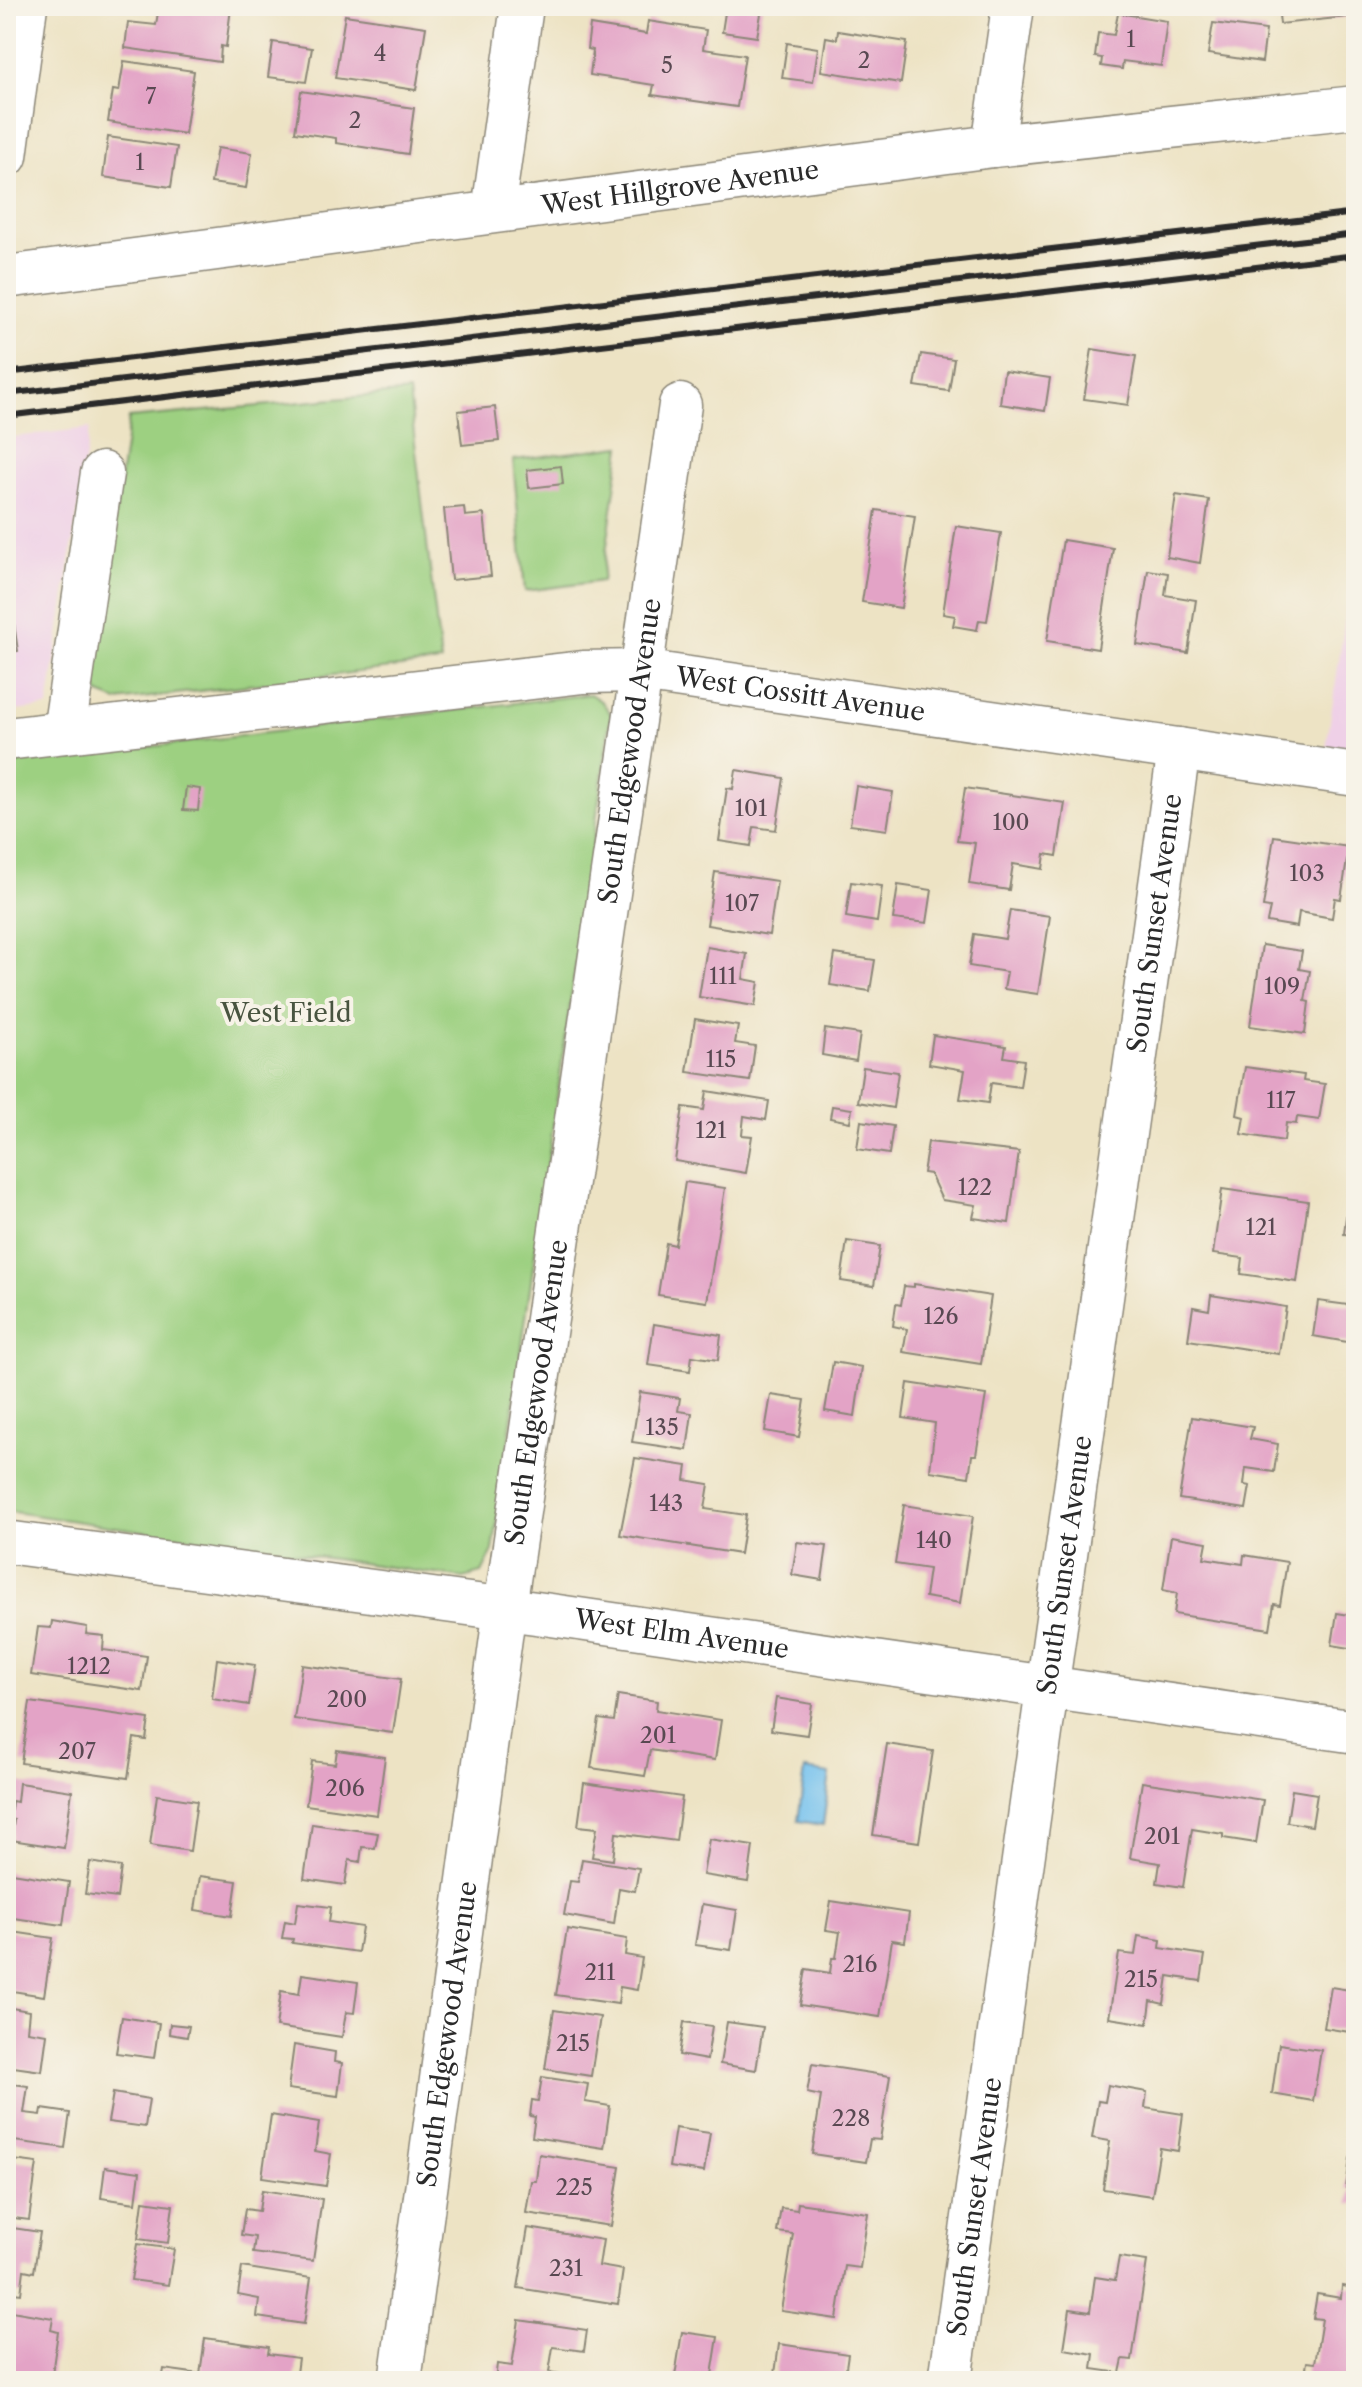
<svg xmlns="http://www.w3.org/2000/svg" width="1362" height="2387" viewBox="0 0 1362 2387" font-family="'Libre Caslon Text',serif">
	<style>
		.built { fill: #efd0e7 }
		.green { fill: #9dd081; stroke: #647e56; stroke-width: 2 }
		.water { fill: #73c1ee; stroke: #4f768c; stroke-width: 2 }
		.building { fill: #e3a3c6 }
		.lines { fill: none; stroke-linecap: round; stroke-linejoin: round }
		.minor-casing { stroke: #8c8778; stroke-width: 45 }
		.minor { stroke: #fff; stroke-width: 42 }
		.rail { stroke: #2b2b2b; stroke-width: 6 }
		.labels { text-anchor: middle; stroke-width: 8; stroke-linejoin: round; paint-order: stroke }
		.number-label { font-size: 22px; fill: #594952 }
		.street-label { font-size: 26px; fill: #2b2b2b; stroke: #f7f3e8 }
		.park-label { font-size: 26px; fill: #485440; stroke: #f7f3e8 }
	</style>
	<rect width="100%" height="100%" fill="#f7f3e8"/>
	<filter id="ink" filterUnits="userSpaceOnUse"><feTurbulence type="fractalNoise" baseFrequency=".0125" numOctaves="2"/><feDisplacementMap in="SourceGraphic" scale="16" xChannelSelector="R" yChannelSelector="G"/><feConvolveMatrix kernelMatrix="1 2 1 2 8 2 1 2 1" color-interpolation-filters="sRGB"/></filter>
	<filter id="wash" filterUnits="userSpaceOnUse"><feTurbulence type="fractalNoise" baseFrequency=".006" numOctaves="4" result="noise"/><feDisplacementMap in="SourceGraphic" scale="32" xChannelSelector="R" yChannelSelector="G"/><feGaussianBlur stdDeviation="1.8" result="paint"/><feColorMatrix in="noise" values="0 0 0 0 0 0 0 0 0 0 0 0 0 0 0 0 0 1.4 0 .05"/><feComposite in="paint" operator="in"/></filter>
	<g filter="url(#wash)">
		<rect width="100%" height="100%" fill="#ede3c4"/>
		<path class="built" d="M90 428 48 707 6 712V438Z
			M1356 544V767L1324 762Z"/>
		<path class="green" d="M409 392 441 662 117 701 99 694 92 673 129 418Z
			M621 446 602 581 525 591 513 460Z
			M590 694 602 702 611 714 493 1551 482 1573 463 1578 6 1511V764Z"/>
		<path class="water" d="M805 1770 830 1774 823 1825 798 1821Z"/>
		<g id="blocks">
			<path class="building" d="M159 6 231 8 226 47 221 46 220 62 125 48 128 22 156 25Z
				M726 6 762 8 757 37 722 32Z
				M882 6H914L912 13 882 9Z
				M1278 6H1356V16L1280 24Z
				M1118 13 1167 21 1161 66 1123 61 1122 69 1101 66 1102 58 1095 57 1098 33 1114 35Z
				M345 15 426 27 416 90 335 78Z
				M648 21 706 30 703 49 745 55 737 107 652 95 654 85 590 75 593 50 587 49 590 25 646 34Z
				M1213 23 1266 30 1262 62 1208 54Z
				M838 31 907 42 901 83 821 71 826 37 837 39Z
				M273 42 312 48 306 82 268 77Z
				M787 43 818 48 813 82 782 78Z
				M124 61 194 71 185 134 108 122 113 90 119 91Z
				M301 91 414 108 408 154 336 143V138L295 132Z
				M108 137 177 147 171 187 103 177Z
				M217 148 252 153 246 188 211 183Z
				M1092 349 1136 356 1128 405 1084 399Z
				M921 354 954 359 949 391 915 386Z
				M1004 371 1050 378 1045 411 1000 404Z
				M495 407 499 441 462 445 458 411Z
				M561 466 563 484 529 488 527 470Z
				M1176 495 1209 500 1200 563 1167 557Z
				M464 507 465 516 484 514 491 576 451 580 444 509Z
				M876 510 915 516 901 608 862 602Z
				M956 526 1001 533 987 621 979 620 977 630 953 626 955 616 943 614Z
				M1063 540 1113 548 1098 649 1047 641Z
				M6 569 18 651 6 653Z
				M1148 570 1168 573 1165 595 1196 600 1188 653 1137 645Z
				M736 770 784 778 776 830 754 827 751 846 719 841 727 788 733 789Z
				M856 786 893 792 887 830 850 825Z
				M186 787 200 789 198 811 183 810Z
				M965 788 1065 803 1057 856 1045 854 1043 869 1013 864 1009 890 969 884 975 843 957 841Z
				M1274 836 1349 847 1341 899 1335 898 1332 918 1299 912 1297 927 1267 922 1270 908 1263 907Z
				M715 872 777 881 769 935 707 925Z
				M851 882 882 886 877 922 846 917Z
				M898 885 932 890 927 923 893 919Z
				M1010 910 1050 916 1038 994 1004 989 1007 972 969 966 974 934 1005 939Z
				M1262 945 1302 951 1299 969 1310 971 1305 1001 1309 1002 1305 1034 1250 1026Z
				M707 947 747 954 743 979 759 982 755 1006 699 997Z
				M835 954 875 960 870 991 830 985Z
				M695 1019 738 1026 735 1043 755 1046 750 1081 687 1072Z
				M825 1029 860 1034 856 1061 822 1055Z
				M933 1035 1006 1046 1004 1057 1024 1060 1020 1087 991 1083 988 1103 960 1099 965 1070 929 1064Z
				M863 1067 898 1072 893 1108 858 1102Z
				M1245 1067 1304 1075 1303 1081 1325 1084 1319 1120 1297 1117 1296 1124 1286 1123 1284 1141 1241 1134 1244 1117 1237 1115Z
				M707 1091 769 1101 766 1120 744 1116 742 1135 752 1136 746 1173 675 1161 683 1107 704 1110Z
				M832 1106 852 1109 850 1122 830 1118Z
				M861 1121 893 1126 889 1154 857 1149Z
				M928 1142 1019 1152 1009 1223 973 1218 976 1205 942 1200 930 1174 923 1173Z
				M685 1182 725 1188 707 1302 658 1295 666 1243 675 1245Z
				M1222 1189 1308 1201 1297 1282 1241 1274 1243 1258 1213 1254Z
				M1349 1192 1356 1193V1235L1344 1234Z
				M847 1241 880 1246 874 1286 841 1281Z
				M914 1284 991 1296 981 1364 903 1352 907 1329 893 1326 896 1304 901 1305 904 1286 914 1287Z
				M1211 1295 1286 1307 1279 1354 1188 1340 1193 1307 1209 1310Z
				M1318 1301 1356 1306 1353 1343 1313 1336Z
				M654 1324 721 1335 718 1360 692 1356 690 1371 648 1365Z
				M833 1362 862 1367 855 1416 825 1411Z
				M908 1383 986 1395 976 1455H972L969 1477 930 1471 935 1423 903 1418Z
				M640 1392 680 1398 678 1411 692 1413 687 1450 632 1442Z
				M771 1395 805 1400 799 1437 765 1431Z
				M1192 1417 1253 1427 1250 1439 1278 1444 1274 1472 1246 1468 1244 1485 1250 1486 1246 1509 1179 1499Z
				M635 1458 687 1466 685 1480 709 1484 705 1509 746 1515 740 1554 620 1535Z
				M904 1505 973 1516 960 1603 925 1597 929 1569 895 1564Z
				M1171 1536 1207 1542 1204 1558 1243 1564 1244 1555 1287 1562 1280 1605 1274 1604 1270 1629 1174 1614 1177 1593 1163 1590Z
				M797 1542 827 1546 822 1580 792 1575Z
				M1337 1613 1356 1616V1649L1332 1645Z
				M52 1621 87 1627 86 1634 104 1636 103 1650 147 1656 142 1691 31 1675 38 1627 51 1628Z
				M217 1659 255 1665 249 1705 212 1699Z
				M302 1665 401 1679 393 1733 294 1719Z
				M618 1695 657 1701 656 1710 721 1720 715 1760 650 1750 645 1776 591 1768 599 1719 614 1721Z
				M776 1698 812 1704 807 1735 771 1730Z
				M30 1702 149 1719 146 1740 134 1738 128 1778 21 1763Z
				M887 1744 933 1751 919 1842 873 1835Z
				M337 1750 385 1757 377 1815 306 1805 312 1761 335 1764Z
				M1142 1782 1263 1800 1256 1843 1223 1838V1834L1192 1829 1183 1887 1157 1883 1160 1863 1130 1858Z
				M19 1783 72 1791 64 1848 11 1840 14 1820 10 1819 12 1801 17 1802Z
				M584 1783 682 1797 676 1841 616 1833 613 1860 592 1857 597 1828 578 1826Z
				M1292 1790 1317 1794 1312 1826 1287 1822Z
				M157 1795 197 1801 190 1851 150 1845Z
				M312 1824 378 1833 375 1848 362 1847 360 1862 349 1860 345 1885 304 1879Z
				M709 1839 753 1846 748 1882 703 1875Z
				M582 1859 639 1868 635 1891 619 1888 614 1924 564 1915 570 1881 578 1882Z
				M90 1862 121 1867 117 1898 85 1894Z
				M6 1872 69 1882 63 1925 6 1917Z
				M200 1876 237 1881 232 1916 195 1910Z
				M831 1901 909 1913 905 1942 892 1940 880 2017 800 2005 806 1969 830 1973 832 1958H836L840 1932 826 1930Z
				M298 1903 331 1907 329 1922 362 1927 358 1952 292 1943 293 1939 282 1938 285 1921 295 1923Z
				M702 1904 737 1910 731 1950 695 1945Z
				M567 1929 627 1939 625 1955 642 1958 637 1990 620 1987 618 2004 556 1995Z
				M6 1931 53 1938 44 1996 6 1990Z
				M1138 1936 1161 1940 1160 1948 1205 1955 1201 1981 1168 1976 1164 2004 1151 2001 1148 2024 1109 2018 1119 1953 1135 1955Z
				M302 1974 358 1982 354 2013 346 2012 342 2037 276 2027 281 1991 299 1994Z
				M1331 1987 1356 1991V2033L1324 2028Z
				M6 2007 29 2011 27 2031 47 2034 42 2071 6 2066Z
				M554 2010 600 2017 591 2076 545 2069Z
				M122 2017 159 2023 154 2058 116 2053Z
				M684 2022 712 2026 707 2060 679 2055Z
				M727 2022 763 2027 756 2070 720 2064Z
				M170 2024 189 2026 187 2037 169 2034Z
				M1279 2044 1321 2050 1313 2101 1272 2094Z
				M294 2045 335 2052 334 2062 342 2063 338 2096 288 2089Z
				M812 2064 890 2076 880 2140 870 2139 866 2162 812 2154 821 2096 807 2093Z
				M542 2077 588 2084 585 2102 610 2106 604 2148 532 2137 535 2117 530 2116 532 2100 538 2101Z
				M6 2083 28 2086 24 2113 41 2115 42 2109 70 2113 65 2148 6 2140Z
				M1108 2085 1147 2092 1145 2108 1183 2114 1178 2151 1160 2148 1152 2196 1103 2189 1110 2141 1092 2138 1098 2101 1105 2102Z
				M113 2093 149 2099 145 2127 108 2122Z
				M271 2115 319 2123 315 2151 331 2154 326 2186 262 2177Z
				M675 2128 710 2133 704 2172 669 2167Z
				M539 2154 620 2167 611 2226 526 2213 531 2181H536Z
				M1350 2158 1356 2159V2204L1349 2203 1351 2189 1346 2188Z
				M6 2159 37 2163 29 2220 6 2217Z
				M105 2167 140 2172 136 2203 101 2198Z
				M262 2190 322 2199 313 2261 253 2253 255 2237 241 2235 245 2209 259 2211Z
				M143 2201 173 2205 168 2243 138 2239Z
				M798 2203 868 2213 860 2268 845 2266 837 2319 781 2311 793 2234 777 2232 781 2208 797 2210Z
				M6 2227 40 2232 34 2272 24 2270 21 2294 6 2292Z
				M528 2228 603 2240 599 2266 623 2270 618 2304 518 2288Z
				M137 2244 174 2249 168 2285 131 2280Z
				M1119 2257 1147 2261 1132 2360 1123 2359 1120 2373 1092 2369 1094 2354 1064 2349 1070 2309 1090 2312 1095 2277 1115 2280Z
				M242 2267 311 2278 304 2324 257 2317 259 2299 238 2295Z
				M1342 2286 1356 2288V2381H1304L1307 2362 1315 2363 1322 2319 1313 2318 1317 2294 1341 2298Z
				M6 2310 53 2318 51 2330 58 2332 51 2381H6Z
				M519 2320 587 2330 584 2351 553 2347 549 2372 566 2375 565 2381H495L497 2364 512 2366Z
				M682 2332 718 2337 711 2381 675 2376Z
				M205 2338 269 2347 268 2354 298 2358 295 2381H162L164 2369 200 2374Z
				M779 2344 848 2354 844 2381H774Z"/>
		</g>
	</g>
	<g filter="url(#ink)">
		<use href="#blocks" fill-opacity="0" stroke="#8c8778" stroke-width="2"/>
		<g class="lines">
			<g class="minor-casing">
				<g id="minor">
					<path d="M993 146 1013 6"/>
					<path d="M6 156 26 6"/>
					<path d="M493 211 522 6"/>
					<path id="s1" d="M6 277 993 146 1356 107"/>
					<path d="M64 732 102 473"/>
					<path id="s2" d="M6 739 583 672 641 671 1356 775"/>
					<path id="s3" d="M6 1542 551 1615 1356 1732"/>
					<path id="s4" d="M400 2381 505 1608 680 405"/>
					<path id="s5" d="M950 2381 1179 749"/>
				</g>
			</g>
			<use href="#minor" class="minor"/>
			<path class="rail" d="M6 373 1356 213
				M6 394 1356 234
				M6 416 1356 255"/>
		</g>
	</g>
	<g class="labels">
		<g class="number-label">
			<text x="1131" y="47">1</text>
			<text x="380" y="61">4</text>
			<text x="864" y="68">2</text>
			<text x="667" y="73">5</text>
			<text x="151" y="104">7</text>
			<text x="355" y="128">2</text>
			<text x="140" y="170">1</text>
			<text x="751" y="816">101</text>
			<text x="1011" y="830">100</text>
			<text x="1307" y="881">103</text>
			<text x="742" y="911">107</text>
			<text x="723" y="984">111</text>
			<text x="1282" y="994">109</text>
			<text x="721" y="1067">115</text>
			<text x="1281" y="1108">117</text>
			<text x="711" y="1138">121</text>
			<text x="975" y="1195">122</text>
			<text x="1261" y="1235">121</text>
			<text x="941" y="1324">126</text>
			<text x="662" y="1435">135</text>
			<text x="666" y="1511">143</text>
			<text x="934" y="1548">140</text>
			<text x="89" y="1674">1212</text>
			<text x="347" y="1707">200</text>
			<text x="658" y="1743">201</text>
			<text x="77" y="1759">207</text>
			<text x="345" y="1796">206</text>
			<text x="1162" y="1844">201</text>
			<text x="860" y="1972">216</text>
			<text x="600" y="1980">211</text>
			<text x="1141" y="1987">215</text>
			<text x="573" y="2051">215</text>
			<text x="851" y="2126">228</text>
			<text x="574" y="2195">225</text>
			<text x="566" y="2276">231</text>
		</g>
		<g class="street-label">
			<text dy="9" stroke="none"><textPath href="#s1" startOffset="680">West Hillgrove Avenue</textPath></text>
			<text dy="9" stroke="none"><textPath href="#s2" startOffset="800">West Cossitt Avenue</textPath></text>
			<text dy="9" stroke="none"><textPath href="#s4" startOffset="1646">South Edgewood Avenue</textPath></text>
			<text dy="9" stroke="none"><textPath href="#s5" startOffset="1472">South Sunset Avenue</textPath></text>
			<text dy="9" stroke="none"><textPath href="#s4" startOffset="998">South Edgewood Avenue</textPath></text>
			<text dy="9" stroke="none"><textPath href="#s5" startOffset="824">South Sunset Avenue</textPath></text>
			<text dy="9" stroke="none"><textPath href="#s3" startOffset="682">West Elm Avenue</textPath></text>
			<text dy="9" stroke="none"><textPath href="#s4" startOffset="350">South Edgewood Avenue</textPath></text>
			<text dy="9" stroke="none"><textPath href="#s5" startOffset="176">South Sunset Avenue</textPath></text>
		</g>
		<g class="park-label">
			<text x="286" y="1022">West Field</text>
		</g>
	</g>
	<rect width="1362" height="2387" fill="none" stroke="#f7f3e8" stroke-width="32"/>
</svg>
